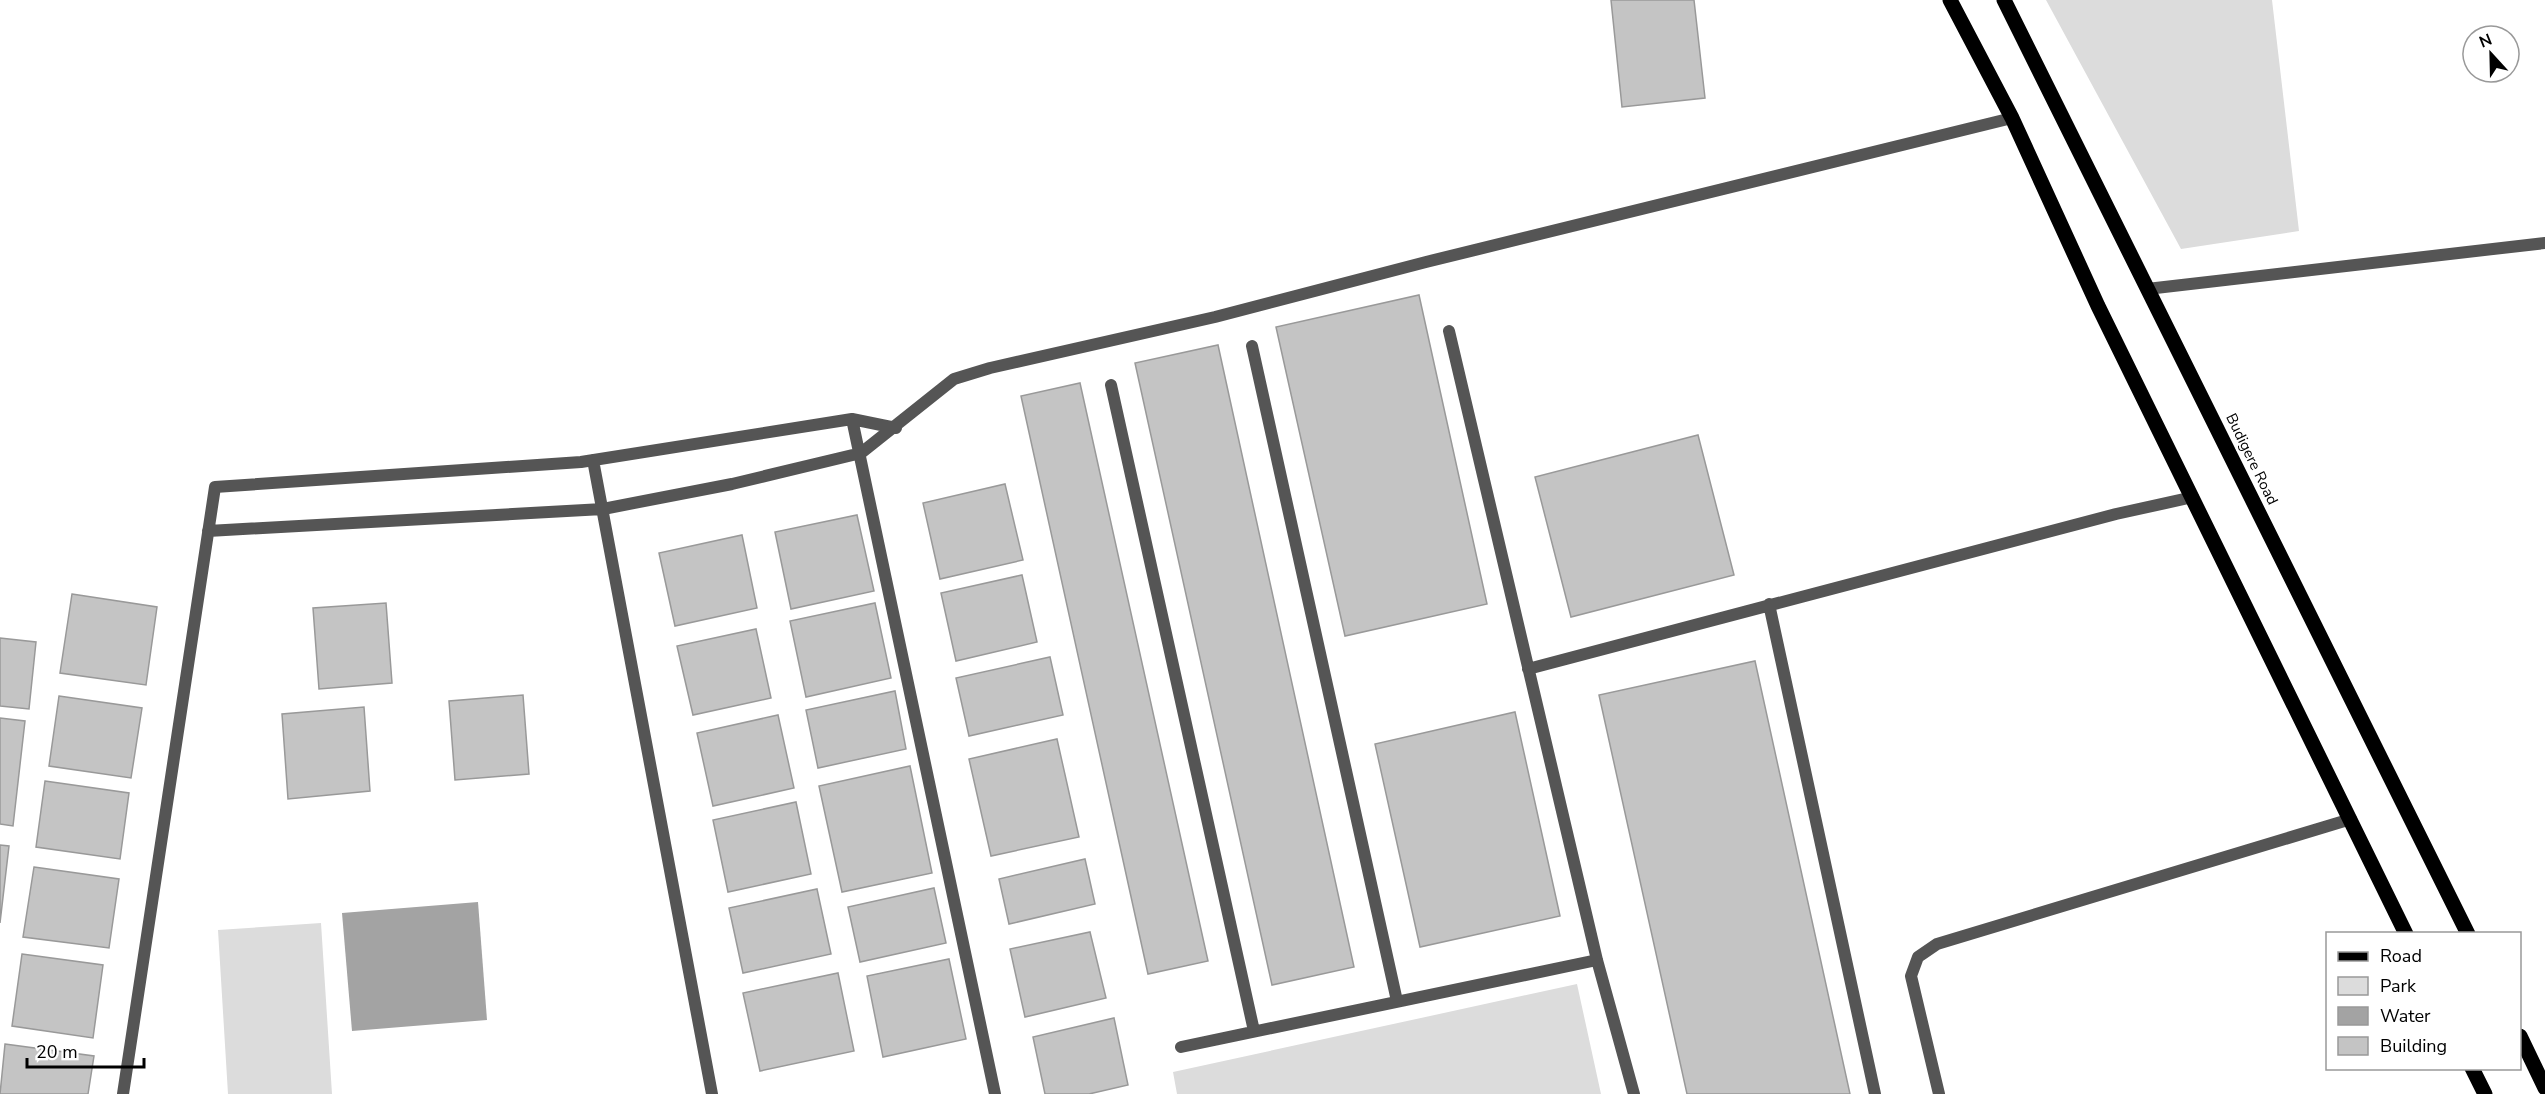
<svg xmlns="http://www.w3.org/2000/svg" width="2545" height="1094" viewBox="0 0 2545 1094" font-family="'Nunito Sans',sans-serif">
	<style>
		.green { fill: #dcdcdc }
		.water { fill: #a3a3a3 }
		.building { fill: #c4c4c4; stroke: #999; stroke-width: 1.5 }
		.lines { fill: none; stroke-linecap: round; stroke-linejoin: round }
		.lane { stroke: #555; stroke-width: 12 }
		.street { stroke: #555; stroke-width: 12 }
		.primary { stroke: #000; stroke-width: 15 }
		.labels { text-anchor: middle; stroke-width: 5; stroke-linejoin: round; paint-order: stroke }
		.street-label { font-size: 15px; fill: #000; stroke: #fff }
	</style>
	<rect width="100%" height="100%" fill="#fff"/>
	<path class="green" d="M2046 0H2272L2299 231 2181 249Z
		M321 923 332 1094H228L218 930Z
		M1577 984 1601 1094H1177L1173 1072Z"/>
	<path class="water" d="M478 902 487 1020 352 1031 342 913Z"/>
	<path class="building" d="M1611 0H1694L1705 98 1622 107Z
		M1419 295 1487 604 1345 636 1276 327Z
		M1218 345 1354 967 1272 985 1135 363Z
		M1080 383 1208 961 1148 974 1021 396Z
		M1698 435 1734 575 1571 617 1535 477Z
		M1005 484 1023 560 940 579 923 503Z
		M857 515 874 591 791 609 775 532Z
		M742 535 757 608 675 626 659 553Z
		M1022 575 1037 642 956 661 941 593Z
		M72 594 157 607 146 685 60 673Z
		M386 603 392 683 319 689 313 608Z
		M875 603 891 678 806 697 790 621Z
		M756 629 771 698 693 715 677 646Z
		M0 638 36 642 29 709 0 706Z
		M1050 657 1063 715 969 736 956 678Z
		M1755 661 1850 1094H1687L1599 695Z
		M895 691 906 749 818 768 806 710Z
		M523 695 529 774 455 780 449 701Z
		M59 696 142 708 131 778 49 766Z
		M364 707 370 791 288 799 282 714Z
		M1515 712 1560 916 1420 947 1375 744Z
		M778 715 794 788 713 806 697 733Z
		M0 718 25 721 13 826 0 824Z
		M1057 739 1079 837 991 856 969 759Z
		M910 766 932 873 842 892 819 786Z
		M45 781 129 793 120 859 36 847Z
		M796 802 811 874 728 892 713 820Z
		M0 845 9 846 0 923Z
		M1085 859 1095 904 1009 924 999 879Z
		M34 867 119 879 109 948 23 937Z
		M934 888 946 943 860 962 848 907Z
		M817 889 831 954 743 973 729 908Z
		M1090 932 1106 998 1025 1017 1010 949Z
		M22 954 103 965 93 1038 12 1026Z
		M949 959 966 1039 883 1057 867 976Z
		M838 973 854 1051 760 1071 743 993Z
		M1114 1018 1128 1085 1089 1094H1045L1033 1037Z
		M5 1044 94 1056 88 1094H0Z"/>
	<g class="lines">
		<path class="lane" d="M852 419 995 1094
			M593 460 712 1094
			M208 531 603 509 732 484 861 453 954 379 990 368 1215 317 1426 262 2012 118
			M123 1094 215 487 581 462 852 419 896 428
			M1939 1094 1911 976 1918 957 1937 944 2351 819"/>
		<path class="street" d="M2147 289 2545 243
			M1449 331 1597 960 1634 1094
			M1252 346 1397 1001
			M1111 385 1254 1031
			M1769 604 1875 1094
			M1528 669 2116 514 2193 497
			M1181 1047 1597 960"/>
		<path class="primary" d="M1950 0 2012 118 2098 306 2406 934
			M2004 0 2468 934
			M2520 1036 2545 1088
			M2472 1068 2485 1094"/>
	</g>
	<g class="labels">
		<g class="street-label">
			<text transform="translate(2252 459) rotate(64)" y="5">Budigere Road</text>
		</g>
	</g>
	<rect x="2326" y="932" width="195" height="138" fill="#ffffff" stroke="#999999" stroke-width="1.5"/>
	<rect x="2338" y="952" width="30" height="9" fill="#000000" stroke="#999999" stroke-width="1.5"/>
	<text x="2380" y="962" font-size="18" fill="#000000">Road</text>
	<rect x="2338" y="977" width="30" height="18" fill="#dcdcdc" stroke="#999999" stroke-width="1.5"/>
	<text x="2380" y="992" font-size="18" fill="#000000">Park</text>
	<rect x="2338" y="1007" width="30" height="18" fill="#a3a3a3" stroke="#999999" stroke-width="1.5"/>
	<text x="2380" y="1022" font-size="18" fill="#000000">Water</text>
	<rect x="2338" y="1037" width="30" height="18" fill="#c4c4c4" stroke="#999999" stroke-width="1.5"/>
	<text x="2380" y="1052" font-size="18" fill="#000000">Building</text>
	<g transform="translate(2491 54) rotate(338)"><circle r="28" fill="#ffffff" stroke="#999999" stroke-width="1.5"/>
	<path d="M0-4.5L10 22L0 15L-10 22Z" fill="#000000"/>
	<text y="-9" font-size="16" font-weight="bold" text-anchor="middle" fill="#000000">N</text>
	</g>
	<path d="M27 1058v9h117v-9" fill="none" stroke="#000000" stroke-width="3"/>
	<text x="36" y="1058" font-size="18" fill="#000000" stroke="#ffffff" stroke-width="4.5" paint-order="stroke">20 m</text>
</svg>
